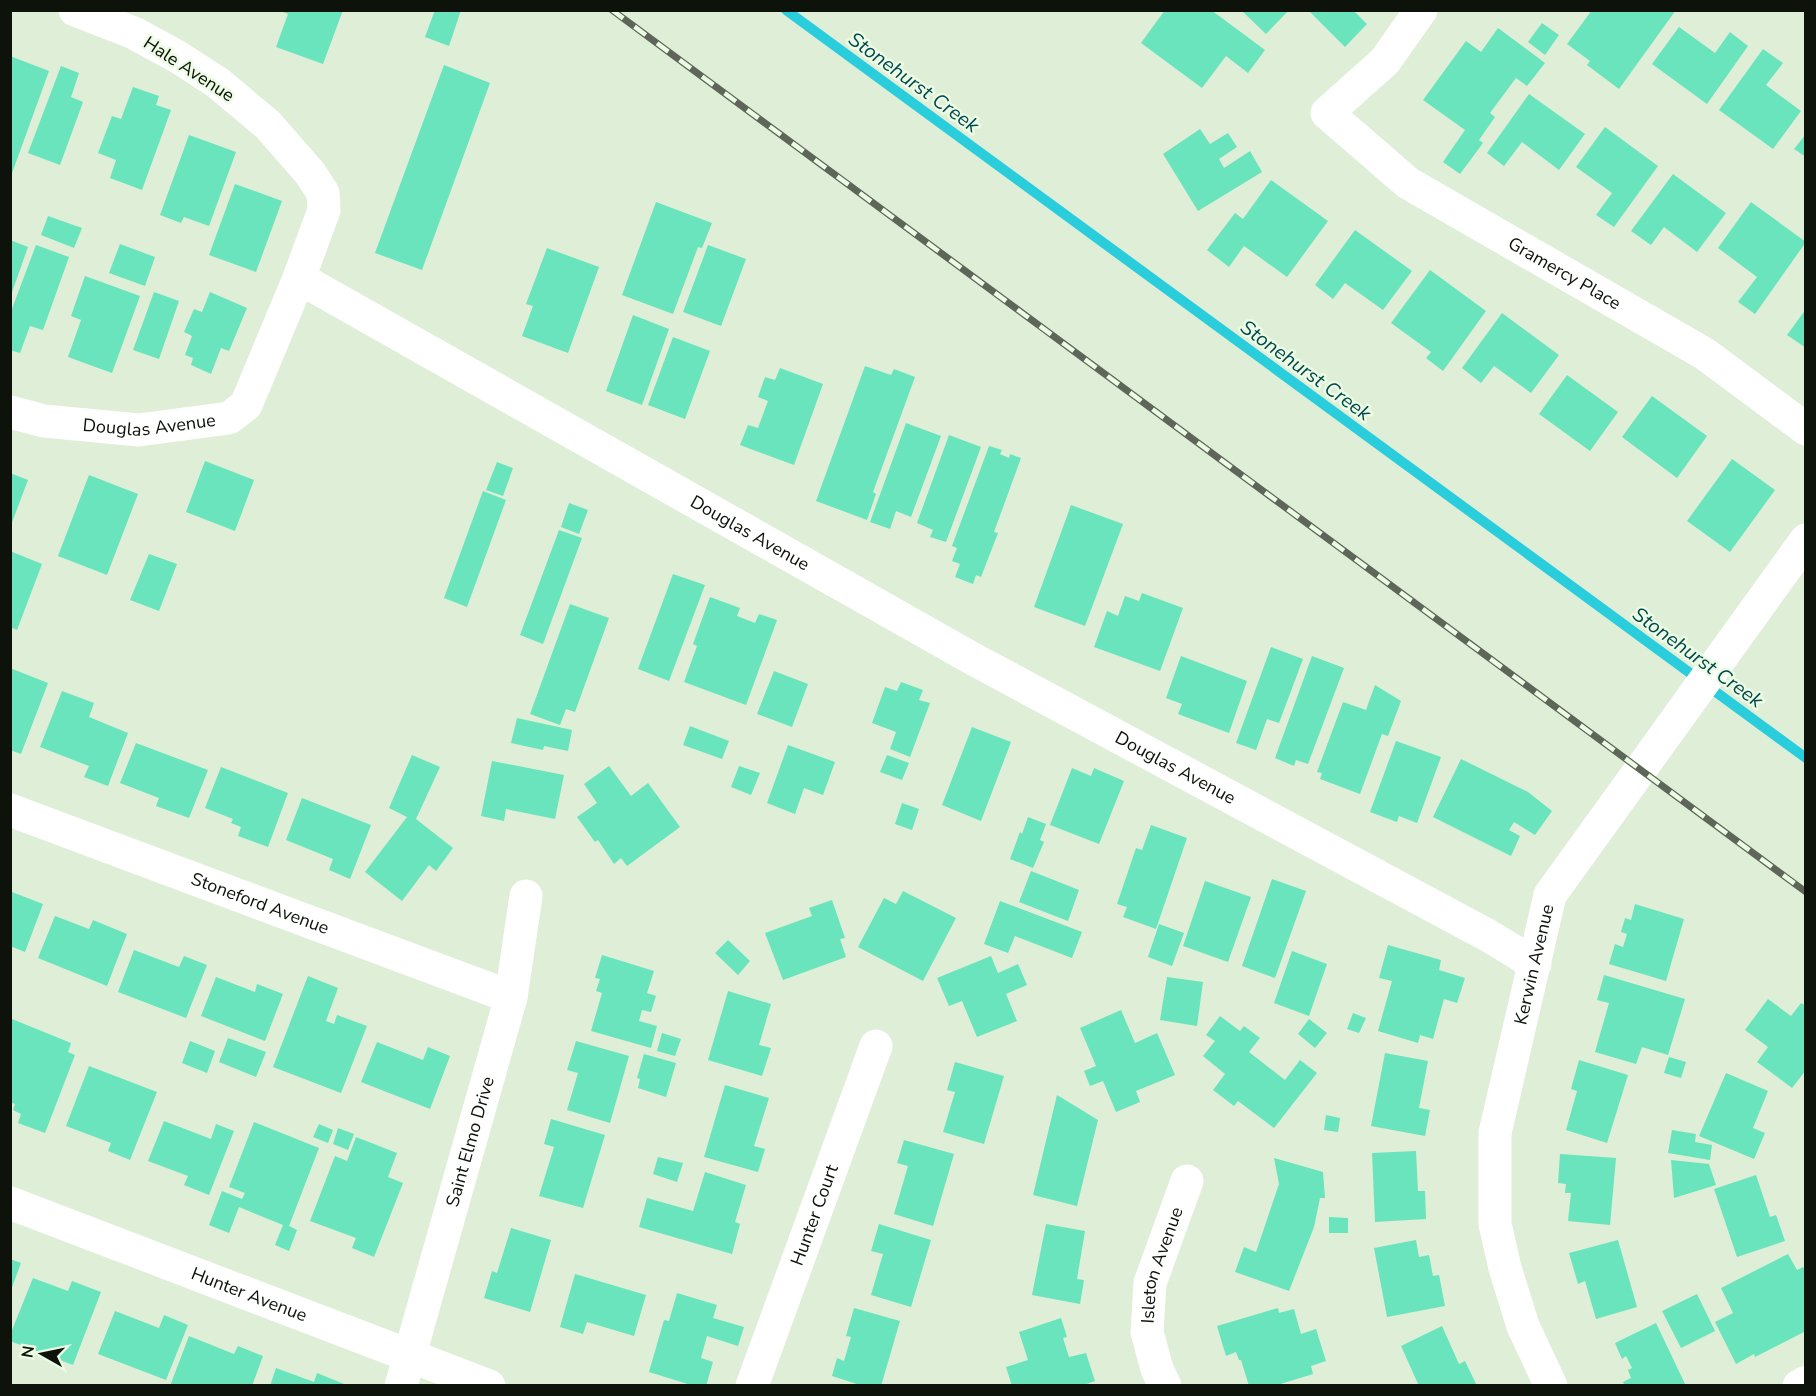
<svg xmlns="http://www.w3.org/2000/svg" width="1816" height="1396" viewBox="0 0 1816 1396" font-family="'Nunito Sans',sans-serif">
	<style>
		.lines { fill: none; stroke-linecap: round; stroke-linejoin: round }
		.stream { stroke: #2acddb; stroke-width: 10 }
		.building { fill: #69e4bc }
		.minor { stroke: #fff; stroke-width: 33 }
		.rail-casing { stroke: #5e6659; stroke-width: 7 }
		.rail { stroke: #ecfce4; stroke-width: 4.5; stroke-dasharray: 14; stroke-linecap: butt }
		.labels { text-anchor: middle; stroke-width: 5; stroke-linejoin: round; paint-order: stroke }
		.street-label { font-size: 18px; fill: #0d120a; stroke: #ecfce4 }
		.water-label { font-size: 20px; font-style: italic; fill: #00484d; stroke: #ecfce4 }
	</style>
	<rect width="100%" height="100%" fill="#dfeed7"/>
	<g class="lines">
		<path class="stream" d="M786 10 1806 758"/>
	</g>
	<path class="building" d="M278 10H343L323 64 276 47 288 14Z
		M435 10H461L449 46 425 37Z
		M1165 10H1211L1265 50 1248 73 1226 56 1202 88 1141 43Z
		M1241 10H1289L1266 34Z
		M1308 10H1353L1367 24 1345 47Z
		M1592 10H1676L1619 89 1587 65 1590 61 1567 44Z
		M1542 23 1559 35 1545 55 1528 42Z
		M1679 27 1715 53 1730 32 1748 46 1707 104 1652 64Z
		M1498 28 1545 63 1527 86 1516 78 1490 113 1495 117 1479 140 1483 143 1460 174 1443 162 1465 130 1423 100 1466 41 1481 52Z
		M1763 49 1783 63 1766 85 1801 111 1773 149 1719 110Z
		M10 56 49 71 11 176H10Z
		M444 65 490 83 422 270 375 253Z
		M61 66 79 73 71 97 83 102 60 165 28 153Z
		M133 87 159 96 156 105 171 110 142 190 110 178 116 160 98 153 112 116 121 119Z
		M1529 94 1585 134 1559 170 1522 142 1504 166 1487 153Z
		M1605 127 1658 166 1614 227 1596 215 1612 193 1576 167Z
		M1200 129 1210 144 1228 133 1237 147 1219 159 1224 168 1250 151 1262 172 1198 211 1163 154Z
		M1806 134V157L1794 149Z
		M189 135 236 152 209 226 184 217 181 223 160 215Z
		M1673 174 1726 213 1697 252 1664 227 1651 245 1631 231Z
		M1271 180 1328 221 1287 277 1244 246 1229 267 1207 250 1235 213 1243 219Z
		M235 184 282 201 256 272 209 255Z
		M656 202 712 223 702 248 698 247 673 314 622 295Z
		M1751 202 1806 242 1755 314 1738 302 1757 277 1718 248Z
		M48 216 82 228 74 248 41 235Z
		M1355 230 1412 271 1383 310 1345 283 1333 299 1315 285Z
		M10 240 28 247 11 295H10Z
		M120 244 155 257 145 286 109 273Z
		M36 245 69 257 43 330 30 326 20 353 10 350V314Z
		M708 245 746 259 721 326 683 312Z
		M547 248 599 267 568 353 522 336 533 306 526 304Z
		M1430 270 1486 311 1443 371 1426 358 1431 352 1391 323Z
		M85 276 140 296 112 373 68 357 81 320 71 316Z
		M154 292 179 301 159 359 133 350Z
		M210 292 247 308 229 351 221 348 211 374 191 365 193 358 185 355 192 336 184 332 194 309 202 312Z
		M1806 309V348L1787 335Z
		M1502 313 1559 355 1531 393 1494 366 1481 383 1462 368Z
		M633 315 669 329 642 405 606 391Z
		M673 337 710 351 685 419 648 405Z
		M865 366 891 375 894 369 915 377 873 492 876 494 867 520 816 501Z
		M780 368 823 384 794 465 740 445 748 425 758 428 768 401 758 397 765 377 775 380Z
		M1567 375 1618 412 1590 451 1539 414Z
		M1652 396 1707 436 1677 478 1622 437Z
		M906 423 941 436 911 517 896 511 890 529 870 522Z
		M949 435 981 447 946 542 930 537 933 530 917 523Z
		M989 446 1002 450 1000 454 1009 458 1010 454 1021 458 994 532 998 533 981 577 976 575 973 584 955 577 960 564 952 561 957 548 952 546Z
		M1732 459 1775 490 1730 552 1687 521Z
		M205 461 254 480 235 531 186 512Z
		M497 462 513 468 503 496 486 490Z
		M10 473 28 480 11 525H10Z
		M89 475 138 494 107 575 58 556Z
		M483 491 506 500 467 607 444 598Z
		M569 503 588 510 579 534 561 527Z
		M1071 505 1123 524 1085 626 1034 607Z
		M559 530 582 538 543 644 520 635Z
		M10 551 42 564 17 630 10 627Z
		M149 554 177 564 159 611 130 600Z
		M673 574 705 585 669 681 638 669Z
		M1142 593 1183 608 1160 671 1094 647 1107 611 1118 616 1125 596 1139 601Z
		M710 597 740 608 737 616 755 623 759 614 777 620 746 705 684 682 697 646 693 644Z
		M570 604 609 618 575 712 566 709 560 725 530 714Z
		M1271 647 1303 659 1279 723 1267 719 1256 750 1236 743Z
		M1181 656 1247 681 1229 733 1178 714 1182 704 1166 698Z
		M1312 656 1344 668 1308 764 1296 760 1294 766 1275 758Z
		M10 668 48 683 21 754 10 750Z
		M774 671 808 684 792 727 757 714Z
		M901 682 923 690 919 700 930 703 910 757 890 749 896 732 872 723 885 687 897 691Z
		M1375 685 1401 701 1388 736 1382 734 1360 794 1320 779 1322 773 1317 772 1343 702 1366 710Z
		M62 691 94 703 89 717 128 733 108 786 84 777 89 766 40 747Z
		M517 718 572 730 568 751 544 746 543 750 511 743Z
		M690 726 729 741 722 759 683 745Z
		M972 727 1011 742 981 821 942 805Z
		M1396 741 1441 757 1417 823 1399 816 1397 822 1370 812Z
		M136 743 208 770 189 818 156 806 159 798 120 783Z
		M788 745 835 762 823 795 804 788 795 814 767 803Z
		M412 755 440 767 416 819 453 848 436 871 429 865 402 901 365 872 407 817 389 808Z
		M887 755 909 763 902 780 880 772Z
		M1461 759 1528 792 1552 811 1535 835 1514 822 1509 830 1520 836 1511 856 1433 817Z
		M492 761 564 775 555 819 506 809 504 821 481 816Z
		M609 766 631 796 648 783 680 827 627 866 621 858 614 864 598 840 595 842 577 817 597 803 584 784Z
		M739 766 760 773 751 795 731 787Z
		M221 767 288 793 268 847 238 836 241 827 231 823 233 819 205 808Z
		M1072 768 1091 776 1094 768 1124 781 1099 844 1050 825Z
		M302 798 371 825 350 879 329 870 333 859 286 840Z
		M902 803 919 809 912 830 895 824Z
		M1028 817 1046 824 1040 840 1044 842 1033 868 1010 859 1020 832 1022 834Z
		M1151 825 1187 838 1156 929 1123 917 1127 907 1117 904 1136 848 1142 850Z
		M1031 871 1079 890 1068 921 1019 902Z
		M1272 879 1306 891 1275 978 1242 966Z
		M1205 881 1251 897 1228 962 1183 946Z
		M903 891 956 918 923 981 858 947 884 898 896 904Z
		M12 892 43 904 25 952 10 946Z
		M832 900 845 938 840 939 846 957 783 980 765 933 812 916 809 908Z
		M1000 901 1082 932 1072 958 1015 936 1008 953 984 944Z
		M1635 904 1684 919 1666 981 1609 964 1615 944 1623 947 1627 934 1621 932 1625 918 1631 920Z
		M55 916 89 929 93 920 127 934 107 986 38 958Z
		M1159 924 1184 933 1172 966 1148 957Z
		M728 940 750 961 738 975 715 953Z
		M1388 945 1441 960 1439 970 1465 978 1457 1003 1444 999 1433 1039 1420 1035 1418 1043 1378 1031 1392 981 1379 978Z
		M134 950 179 967 184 956 207 965 186 1018 118 992Z
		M1292 951 1327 964 1309 1016 1274 1003Z
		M602 955 654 971 647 993 656 996 651 1012 642 1010 639 1021 657 1026 651 1048 591 1031 602 993 596 991 600 979 595 978Z
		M991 956 998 973 1018 964 1027 985 1006 994 1017 1021 977 1037 962 1001 949 1006 937 978Z
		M1604 975 1685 999 1668 1055 1642 1047 1636 1064 1595 1052 1609 1003 1597 1000Z
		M308 976 338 988 326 1021 334 1024 337 1015 367 1026 341 1093 273 1067Z
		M216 977 255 992 257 984 283 994 265 1041 201 1016Z
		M1167 977 1203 982 1197 1026 1160 1020Z
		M728 991 771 1004 759 1045 771 1048 762 1076 708 1060Z
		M1768 999 1791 1016 1801 1003 1806 1006V1070L1792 1088 1757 1062 1768 1047 1745 1030Z
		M1121 1010 1135 1043 1157 1033 1175 1075 1136 1091 1140 1102 1116 1112 1103 1081 1090 1086 1084 1071 1096 1066 1080 1028Z
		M1353 1013 1366 1018 1359 1033 1347 1029Z
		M1220 1016 1240 1031 1244 1026 1260 1038 1249 1052 1285 1080 1300 1060 1317 1073 1274 1128 1238 1101 1234 1106 1213 1090 1225 1074 1203 1056 1215 1041 1206 1035Z
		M12 1019 71 1043 68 1052 75 1055 45 1133 18 1123 21 1114 13 1110 15 1104 10 1102Z
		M1309 1019 1327 1033 1315 1048 1298 1034Z
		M662 1033 681 1039 675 1056 657 1051Z
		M228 1038 266 1052 256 1077 219 1062Z
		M190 1041 215 1051 207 1073 182 1063Z
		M576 1041 629 1056 610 1123 567 1110 578 1073 567 1070Z
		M377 1042 423 1060 428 1047 450 1056 430 1109 361 1082Z
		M1385 1053 1428 1061 1419 1108 1430 1110 1425 1136 1371 1126Z
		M644 1054 676 1063 666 1097 638 1088 640 1079 637 1078Z
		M1669 1057 1686 1062 1681 1078 1664 1073Z
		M1579 1060 1628 1075 1607 1143 1566 1130 1577 1091 1571 1089Z
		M955 1062 1004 1076 984 1144 943 1132 955 1092 947 1090Z
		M89 1066 157 1092 130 1160 108 1151 111 1143 66 1126Z
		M1726 1073 1768 1091 1753 1128 1765 1133 1754 1159 1699 1136Z
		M725 1085 769 1098 754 1146 765 1149 758 1172 704 1157Z
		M1057 1095 1098 1120 1077 1206 1033 1195Z
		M1326 1115 1340 1118 1338 1132 1324 1130Z
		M551 1119 605 1135 583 1208 539 1196 554 1147 544 1144Z
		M164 1121 211 1139 216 1124 234 1131 209 1195 184 1185 188 1176 148 1161Z
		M254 1122 319 1148 289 1226 297 1230 289 1251 275 1245 283 1225 239 1207 229 1233 209 1225 222 1191 242 1199 245 1193 229 1187Z
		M319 1124 333 1130 328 1143 313 1137Z
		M338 1128 354 1134 348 1150 333 1144Z
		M1672 1130 1696 1134 1695 1142 1712 1145 1710 1160 1668 1153Z
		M356 1137 397 1153 388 1177 403 1183 374 1257 352 1248 356 1238 310 1221 335 1156 347 1161Z
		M904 1140 954 1154 933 1226 894 1214 908 1166 897 1163Z
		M1416 1151 1418 1191H1425L1426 1219 1375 1222 1372 1153Z
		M1560 1154 1616 1158 1610 1225 1568 1221 1571 1193H1565L1566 1184 1558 1183Z
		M658 1157 683 1163 677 1182 653 1174Z
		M1274 1158 1323 1172 1325 1198H1320L1314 1227 1289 1291 1235 1272 1244 1247 1256 1252 1279 1184Z
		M1671 1160 1709 1164 1716 1185 1674 1198Z
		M705 1172 746 1185 735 1222 740 1224 732 1254 639 1227 647 1198 693 1211Z
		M1756 1175 1770 1217 1776 1215 1785 1241 1737 1257 1714 1189Z
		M1329 1217 1348 1218V1233H1329Z
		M879 1224 931 1240 911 1307 871 1295 883 1254 871 1251Z
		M1046 1224 1085 1231 1077 1279 1084 1280 1080 1304 1032 1295Z
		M511 1228 551 1240 530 1312 484 1298 492 1271 497 1273Z
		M1416 1240 1419 1257 1429 1255 1433 1276 1439 1275 1445 1306 1387 1317 1374 1248Z
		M1618 1240 1637 1307 1596 1319 1585 1281 1578 1284 1569 1253Z
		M1788 1254 1797 1270 1803 1267 1806 1272V1331L1755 1357 1754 1354 1736 1364 1715 1322 1733 1313 1721 1288Z
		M10 1259 21 1263 11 1290H10Z
		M575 1274 646 1295 634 1336 587 1322 583 1334 560 1327Z
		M33 1278 68 1291 72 1281 101 1292 73 1365 10 1341V1335Z
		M677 1293 717 1305 713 1318 744 1327 738 1346 707 1336 701 1358 713 1362 706 1386H694L649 1372 664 1320 669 1321Z
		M1697 1294 1715 1331 1681 1348 1662 1311Z
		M854 1308 900 1321 881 1386H863L832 1376 837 1358 844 1361 851 1337 846 1336Z
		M1278 1308 1279 1313 1294 1309 1301 1334 1316 1329 1326 1361 1311 1366 1313 1374 1274 1386H1249L1241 1360H1239L1236 1352 1226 1356 1217 1326Z
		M115 1311 159 1328 164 1315 188 1325 166 1380 98 1354Z
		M1061 1318 1067 1337 1063 1338 1069 1357 1086 1353 1095 1381 1081 1386H1012L1006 1367 1028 1360 1019 1332Z
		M1656 1323 1686 1386H1625L1623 1382 1631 1378 1628 1370 1632 1368 1626 1356 1622 1359 1615 1343Z
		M1442 1326 1459 1364 1465 1361 1477 1386H1419L1401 1346Z
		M189 1336 234 1354 238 1346 263 1356 252 1386H170Z
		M276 1368 314 1382 317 1373 349 1386H270Z"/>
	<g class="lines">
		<g class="minor">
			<path id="s1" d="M1421 10 1385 61 1327 113 1408 183 1705 354 1806 429"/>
			<path id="s2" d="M299 278 975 660 1489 936 1535 964"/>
			<path id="s3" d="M10 412 44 421 139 430 229 418 246 405 299 278 324 210 323 193 310 173 268 125 218 83 178 57 134 33 75 10"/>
			<path id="s4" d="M10 810 511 997"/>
			<path id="s5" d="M10 1203 489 1386"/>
			<path id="s6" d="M401 1386 511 997 526 896"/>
			<path id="s7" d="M752 1386 876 1046"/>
			<path id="s8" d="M1165 1386 1157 1369 1147 1332 1150 1283 1187 1181"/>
			<path id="s9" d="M1551 1386 1523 1326 1505 1268 1495 1224V1133L1550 895 1806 540"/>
			<path d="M1799 1386 1806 1382"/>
		</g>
		<g class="rail-casing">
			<path id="rail" d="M612 10 1806 892"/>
		</g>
		<use href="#rail" class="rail"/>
	</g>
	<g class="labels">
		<g class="street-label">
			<text transform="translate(189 69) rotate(33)" y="6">Hale Avenue</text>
			<text dy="6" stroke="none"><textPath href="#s1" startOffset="428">Gramercy Place</textPath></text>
			<text dy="6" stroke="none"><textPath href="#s3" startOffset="141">Douglas Avenue</textPath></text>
			<text dy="6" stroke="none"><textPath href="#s2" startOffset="518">Douglas Avenue</textPath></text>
			<text dy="6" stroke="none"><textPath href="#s2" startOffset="1004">Douglas Avenue</textPath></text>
			<text dy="6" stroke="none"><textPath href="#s4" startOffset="267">Stoneford Avenue</textPath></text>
			<text dy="6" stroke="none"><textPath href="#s9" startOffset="436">Kerwin Avenue</textPath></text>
			<text dy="6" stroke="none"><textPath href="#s6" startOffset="254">Saint Elmo Drive</textPath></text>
			<text dy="6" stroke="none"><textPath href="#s7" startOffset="182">Hunter Court</textPath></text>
			<text dy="6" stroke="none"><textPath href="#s8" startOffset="126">Isleton Avenue</textPath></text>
			<text dy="6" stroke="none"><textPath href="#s5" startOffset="256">Hunter Avenue</textPath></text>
		</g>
		<g class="water-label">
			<text transform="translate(914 82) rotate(36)" y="7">Stonehurst Creek</text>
			<text transform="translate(1306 370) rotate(36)" y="7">Stonehurst Creek</text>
			<text transform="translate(1698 657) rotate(36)" y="7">Stonehurst Creek</text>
		</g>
	</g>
	<rect width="1816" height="1396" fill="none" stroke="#0d120a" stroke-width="24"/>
	<g transform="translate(42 1354) rotate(279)" stroke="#ecfce4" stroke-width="4.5" paint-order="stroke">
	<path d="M0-4.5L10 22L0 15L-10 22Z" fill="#0d120a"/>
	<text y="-9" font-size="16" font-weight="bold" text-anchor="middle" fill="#0d120a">N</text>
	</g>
</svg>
